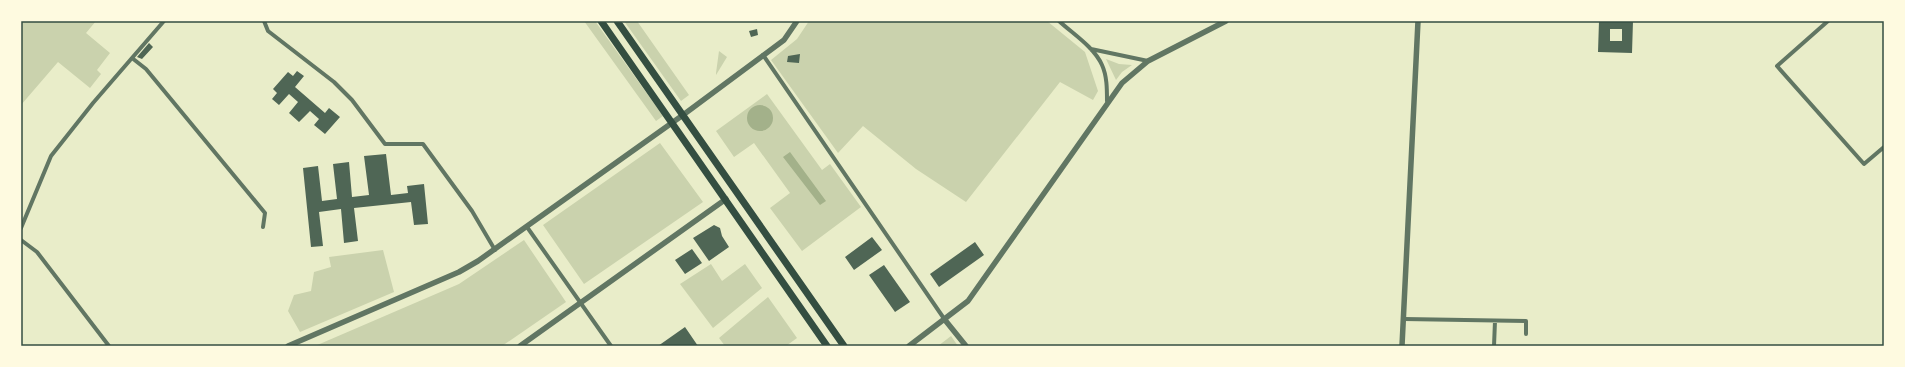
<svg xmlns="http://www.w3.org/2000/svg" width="1905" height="367" viewBox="0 0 1905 367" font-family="'Libre Baskerville',serif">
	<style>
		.green { fill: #cad2ad }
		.water { fill: #a3b18a }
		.building { fill: #4f6655; fill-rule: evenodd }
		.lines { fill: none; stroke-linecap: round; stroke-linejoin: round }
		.minor { stroke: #617663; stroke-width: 4 }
		.tertiary { stroke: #617663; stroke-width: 5.5 }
		.primary { stroke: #344e41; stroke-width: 7 }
		.neatline { fill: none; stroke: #344e41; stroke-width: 1.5 }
	</style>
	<rect width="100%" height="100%" fill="#e9edc9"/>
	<path class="green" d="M21 21H96L86 33 110 53 97 70 101 74 90 88 58 62 21 105Z
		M584 21H595L663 116 656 121Z
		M624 21H637L689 95 681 101Z
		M809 21H1047L1085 52 1098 91 1093 100 1060 82 966 202 916 169 863 126 838 153 771 60 797 39Z
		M719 51 727 57 716 75V73Z
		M1106 59 1119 64 1132 65 1122 72 1116 80Z
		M767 94 822 170 830 164 861 207 802 251 770 208 790 193 754 143 734 157 716 131Z
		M660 143 703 202 584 284 543 225Z
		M524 240 566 302 502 346H315L459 284Z
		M383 250 394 292 300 332 288 311 294 295 311 291 314 272 331 267 329 257Z
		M711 264 722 281 745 264 762 288 713 328 680 284Z
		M768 297 797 338 786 346H725L719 338Z
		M951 336 958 346H938Z"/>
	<path class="water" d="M747 118a13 13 0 1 1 26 0a13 13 0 1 1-26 0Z
		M790 152 826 201 820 205 783 157Z"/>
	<path class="building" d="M1599 21H1633L1632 53 1598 52ZM1610 29H1622V41H1610Z
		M757 29 758 35 751 37 749 31Z
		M149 43 153 47 142 59 137 57Z
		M800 54 799 63 787 62 788 56Z
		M297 71 304 76 295 87 325 113 329 108 340 117 325 134 314 125 319 119 310 111 299 122 289 113 298 102 289 94 279 105 272 99 277 93 273 89 288 72 293 76Z
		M386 154 391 195 408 193 407 186 424 184 428 224 414 225 411 202 354 208 358 241 344 243 341 209 319 212 323 246 311 247 303 168 318 166 322 201 337 199 333 164 349 162 352 197 369 195 364 156Z
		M714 225 720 228 722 236 729 247 709 261 693 238Z
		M872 237 882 250 854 270 845 257Z
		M975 242 984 255 939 287 930 274Z
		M692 249 702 263 685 274 675 260Z
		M884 265 910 302 895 312 869 275Z
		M685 327 698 346H658Z"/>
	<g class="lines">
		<path class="minor" d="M264 21 268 31 334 82 352 100 385 144H423L472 211 495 250
			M1059 21C1073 34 1094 47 1102 65 1107 76 1107 89 1107 101
			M1828 21 1777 66 1864 164 1884 147
			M1091 49 1148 61
			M763 55 945 320
			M132 58 146 69 265 213 263 227
			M527 227 611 346
			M21 228 51 156 93 103 164 21
			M21 240 37 252 109 346
			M1404 319 1526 321V334
			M1494 346 1495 321"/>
		<path class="tertiary" d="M945 320 966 346
			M288 346 459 272 478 261 683 115 784 40 797 21
			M520 346 726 199
			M909 346 968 301 1122 83 1148 61 1226 21
			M1402 346 1418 21"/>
		<path class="primary" d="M601 21 827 346
			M617 21 844 346"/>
	</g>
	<rect width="1905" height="367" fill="none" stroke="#fefae0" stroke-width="44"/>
	<rect x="22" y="22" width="1861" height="323" class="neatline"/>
</svg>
